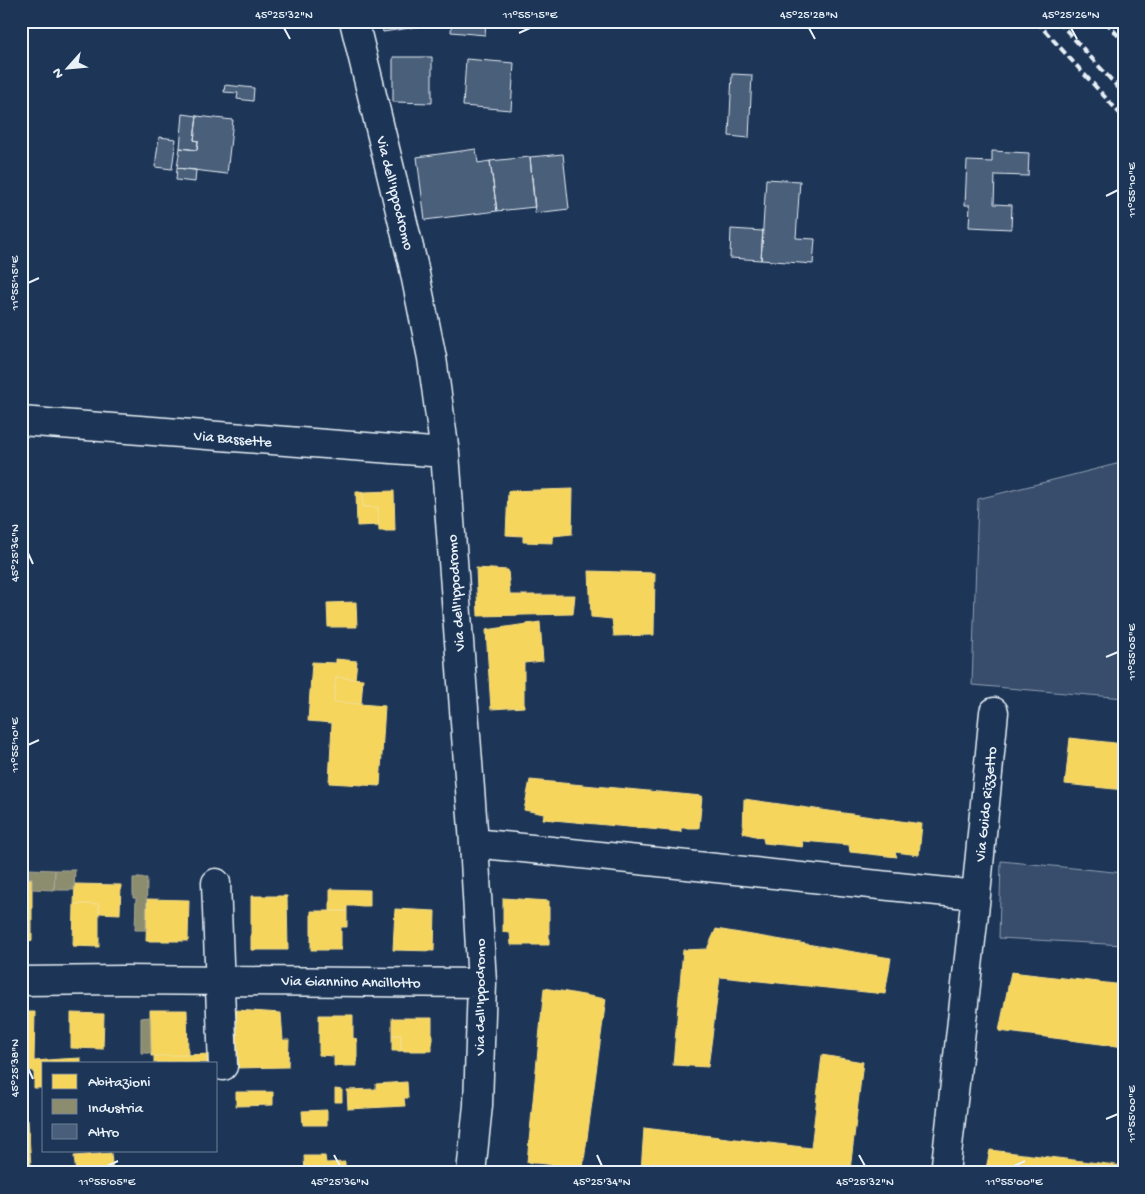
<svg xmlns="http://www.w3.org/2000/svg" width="1145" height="1194" viewBox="0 0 1145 1194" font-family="'Gochi Hand',sans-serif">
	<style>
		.green { fill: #374d6c; stroke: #909fb2 }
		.homes { fill: #f6d55c; stroke: #f2dd8b }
		.industry { fill: #8c8c6e; stroke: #a8aa97 }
		.building { fill: #495e7a; stroke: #e8f1f8 }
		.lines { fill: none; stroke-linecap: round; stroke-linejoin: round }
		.minor-casing { stroke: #e8f1f8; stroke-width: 31 }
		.minor { stroke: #1d3557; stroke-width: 28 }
		.rail { stroke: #e8f1f8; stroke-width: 4; stroke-dasharray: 8 4; stroke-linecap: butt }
		.ticks { fill: none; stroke: #e8f1f8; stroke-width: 2 }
		.labels { text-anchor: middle; stroke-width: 5; stroke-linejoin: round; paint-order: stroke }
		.street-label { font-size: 15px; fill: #e8f1f8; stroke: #1d3557 }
		.neatline { fill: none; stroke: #e8f1f8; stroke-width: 2 }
		.ticks-label { font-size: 12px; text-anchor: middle; fill: #e8f1f8 }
	</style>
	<rect width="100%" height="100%" fill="#1d3557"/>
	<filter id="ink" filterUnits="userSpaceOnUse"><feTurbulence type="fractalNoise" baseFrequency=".02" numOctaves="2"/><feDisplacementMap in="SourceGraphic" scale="10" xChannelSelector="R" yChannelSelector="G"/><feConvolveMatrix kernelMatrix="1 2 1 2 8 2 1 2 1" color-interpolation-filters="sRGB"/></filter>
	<g filter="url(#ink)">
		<path class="green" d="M1124 462V698L972 685 978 499Z
			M1001 861 1124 873V945L999 938Z"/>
		<path class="homes" d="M573 489 572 534 553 536V543L523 542V536L506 535 508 491Z
			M394 491 395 531H379L378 507H363V492Z
			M356 492H363V507H378L379 525 357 526Z
			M476 568 508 570 510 595H575L573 614 478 616Z
			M589 571 655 573 654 635 614 636 612 619 591 617Z
			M356 602 357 627H328L327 603Z
			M540 622 543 661 524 663V707L491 709 486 630Z
			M336 659 357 661 355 679 336 677 334 702 385 706 380 786 329 783 332 723 308 721 312 662 336 663Z
			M336 677 363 679 361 704 334 702Z
			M1070 738 1124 744V790L1065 784Z
			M530 780 702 796 699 828H681V832L543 819 544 814 524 810Z
			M744 799 922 824 919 855 895 852 897 857 850 852 849 845 802 841 803 847 764 843 763 838 743 833Z
			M21 878H32V941H21Z
			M75 884 121 885 120 914 99 913V904H74Z
			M330 889 370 890V906H347V911H330Z
			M251 896H287L288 950H251Z
			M503 898 549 901V945H511L510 933 503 932Z
			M147 899 189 900 188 941H146Z
			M74 904H99V947L73 946Z
			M395 909 435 911 434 951 393 950Z
			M311 911H347V927H341V950H311Z
			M716 929 891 958 885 994 720 977 708 1067 673 1065 683 950 707 949Z
			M1011 972 1124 985V1047L999 1031Z
			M544 988 606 999 583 1168 527 1162Z
			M150 1010H187L188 1055 151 1056Z
			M236 1010 281 1013 283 1040H289L288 1067 235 1068Z
			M21 1012H35L34 1061 61 1059 62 1063H44V1088H34V1071L21 1070Z
			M71 1013 104 1014 103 1049 71 1048Z
			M319 1015H353V1038L357 1039V1066H334V1056L319 1055Z
			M392 1018H432V1051H401V1035H392Z
			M392 1035H401V1051H392Z
			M212 1054V1063H154V1056Z
			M822 1055 863 1062 850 1170 830 1173 641 1171 644 1128 811 1148Z
			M81 1058V1063H62L61 1059Z
			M407 1082 408 1098H404L405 1106 348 1109 347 1090 376 1089V1084Z
			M335 1089 342 1090V1102H335Z
			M236 1092H273V1105L236 1106Z
			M327 1110V1125H303L302 1111Z
			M21 1120H28L31 1166 21 1167Z
			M990 1150 1124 1166V1173H985Z
			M111 1153 113 1173H76L74 1156Z
			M304 1156H325L326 1163 345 1162V1173H305Z"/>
		<path class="industry" d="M28 869 55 870 54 890 32 889V878H28Z
			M55 870H75L74 890H54Z
			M133 878H147L146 930H135L136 898H133Z
			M150 1017 151 1053H141V1018Z"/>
		<path class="building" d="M381 21H422L423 26 383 32Z
			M452 21H486L485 35 451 32Z
			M393 57H432V103L393 102Z
			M466 59 514 63 511 110 463 106Z
			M732 74 752 75 749 138 729 136Z
			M225 85 254 88 253 101 237 99 238 93 224 92Z
			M183 114 197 116 194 140 198 141 197 150 180 148Z
			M197 116 233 120 227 174 177 168 180 148 197 150 198 141 194 140Z
			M159 137 176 139 172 169 155 167Z
			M476 149 478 163 490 161 497 211 425 220 417 157Z
			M992 151 1029 153 1028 176 995 175 994 204 1012 205 1011 229 969 227 970 205H965L967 161 992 162Z
			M563 154 569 209 535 213 530 157Z
			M530 157 535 207 497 211 490 161Z
			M177 168 196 170 195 182 176 180Z
			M766 179 800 181 796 238 815 239 813 264 761 260Z
			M731 229 763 231 761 260 730 258Z"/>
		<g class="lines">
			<g class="minor-casing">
				<path id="minor" d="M354 21 413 264 432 358 445 453 474 843 482 983 478 1105 471 1173
					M21 421 445 453
					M474 843 976 895 945 1173
					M216 883 223 1066
					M976 895 994 712
					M21 981 123 980 482 983"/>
			</g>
			<use href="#minor" class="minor"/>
			<path class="rail" d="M1036 21 1124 118
				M1058 21 1124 94
				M1105 21 1124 42"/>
		</g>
	</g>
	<path class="ticks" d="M284 28 290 39M809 28 815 39M1071 28 1077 39M519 33 530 28M1106 196 1118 190M28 283 39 278M28 553 33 564M1106 657 1118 652M28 745 39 740M28 1068 33 1079M1106 1119 1118 1114M334 1155 340 1166M597 1155 602 1166M859 1155 865 1166M107 1166 118 1161M1014 1166 1025 1161"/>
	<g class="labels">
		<g class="street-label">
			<text transform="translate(396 193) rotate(76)" y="5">Via dell'Ippodromo</text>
			<text transform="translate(233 438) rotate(5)" y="5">Via Bassette</text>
			<text transform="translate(455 593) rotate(-94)" y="5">Via dell'Ippodromo</text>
			<text transform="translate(985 804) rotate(-84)" y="5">Via Guido Rizzetto</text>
			<text transform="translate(351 981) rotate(1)" y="5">Via Giannino Ancillotto</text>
			<text transform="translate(479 997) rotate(-90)" y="5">Via dell'Ippodromo</text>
		</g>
	</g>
	<rect width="1145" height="1194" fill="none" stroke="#1d3557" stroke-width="55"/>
	<rect x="42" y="1062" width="175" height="90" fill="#1d3557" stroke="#6e8097"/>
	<rect x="52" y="1074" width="25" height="15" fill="#f6d55c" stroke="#6e8097"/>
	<text x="88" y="1086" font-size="15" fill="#e8f1f8">Abitazioni</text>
	<rect x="52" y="1099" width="25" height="15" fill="#8c8c6e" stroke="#6e8097"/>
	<text x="88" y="1112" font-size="15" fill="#e8f1f8">Industria</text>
	<rect x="52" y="1124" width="25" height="15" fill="#495e7a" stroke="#6e8097"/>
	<text x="88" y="1136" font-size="15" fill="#e8f1f8">Altro</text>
	<g transform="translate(68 68) rotate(243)" stroke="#1d3557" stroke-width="4" paint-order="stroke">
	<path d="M0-4L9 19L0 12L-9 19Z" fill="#e8f1f8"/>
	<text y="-8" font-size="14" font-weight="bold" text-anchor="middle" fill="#e8f1f8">N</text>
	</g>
	<rect x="28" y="28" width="1090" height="1138" class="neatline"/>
	<g class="ticks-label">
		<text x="284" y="18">45°25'32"N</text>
		<text x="530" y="18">11°55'15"E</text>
		<text x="809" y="18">45°25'28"N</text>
		<text x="1071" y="18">45°25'26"N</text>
		<text transform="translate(1131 190) rotate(-90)" y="4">11°55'10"E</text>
		<text transform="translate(14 283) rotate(-90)" y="4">11°55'15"E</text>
		<text transform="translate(14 553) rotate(-90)" y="4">45°25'36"N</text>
		<text transform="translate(1131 652) rotate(-90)" y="4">11°55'05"E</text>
		<text transform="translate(14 745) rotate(-90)" y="4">11°55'10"E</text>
		<text transform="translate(14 1068) rotate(-90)" y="4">45°25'38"N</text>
		<text transform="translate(1131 1114) rotate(-90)" y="4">11°55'00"E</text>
		<text x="107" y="1185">11°55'05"E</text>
		<text x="340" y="1185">45°25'36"N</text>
		<text x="602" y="1185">45°25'34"N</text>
		<text x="865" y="1185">45°25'32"N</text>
		<text x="1014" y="1185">11°55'00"E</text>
	</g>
</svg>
